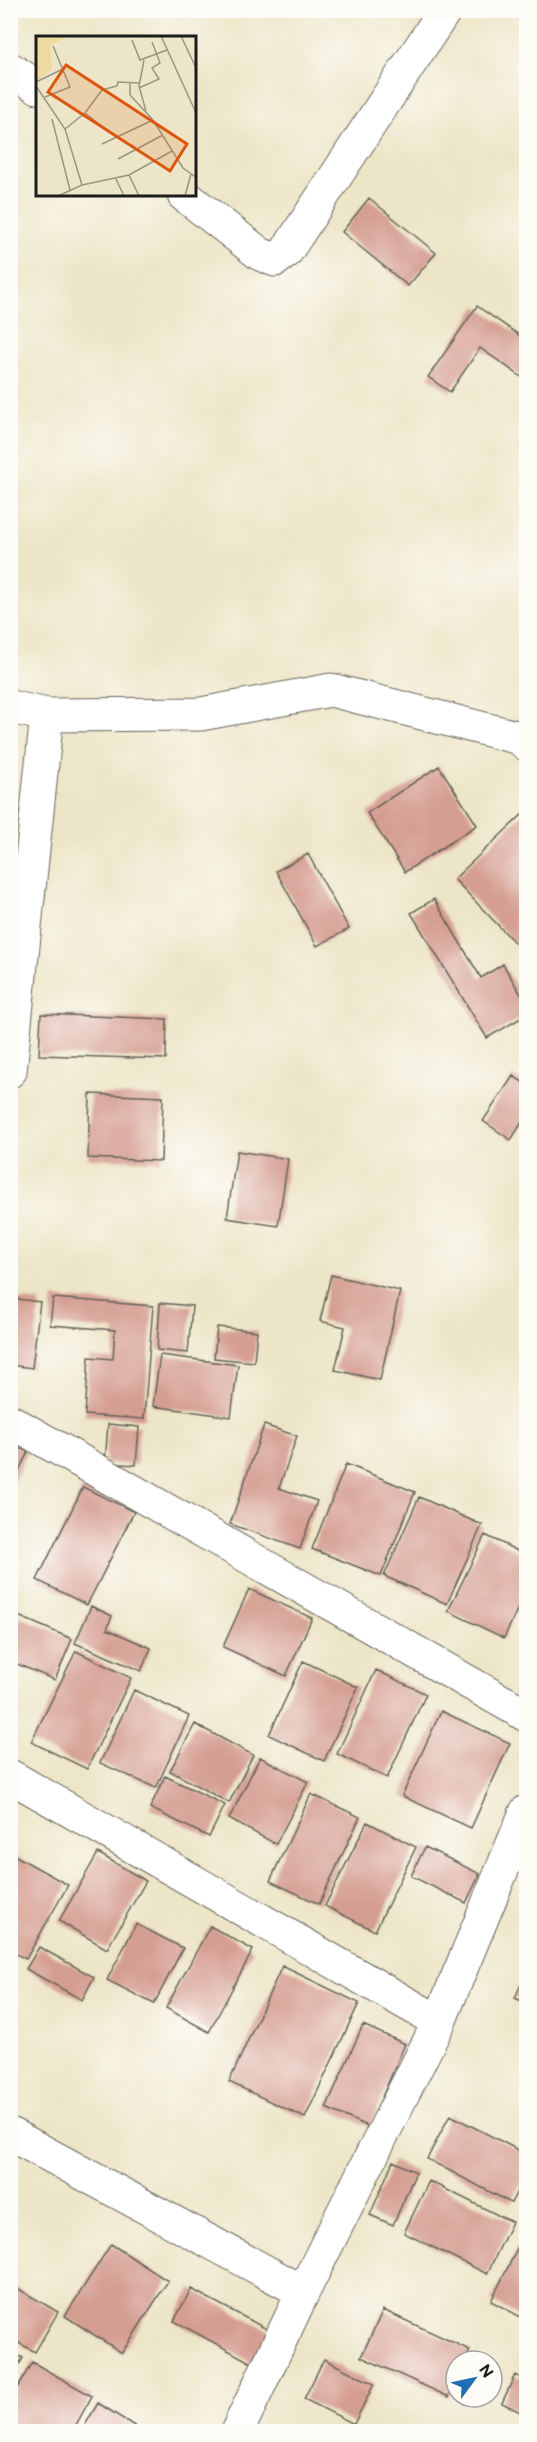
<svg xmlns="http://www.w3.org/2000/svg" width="537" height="2442" viewBox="0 0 537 2442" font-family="'Balsamiq Sans',sans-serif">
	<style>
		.building { fill: #d59e92 }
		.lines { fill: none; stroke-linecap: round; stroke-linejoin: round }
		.minor-casing { stroke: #656258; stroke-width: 35 }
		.minor { stroke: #fff; stroke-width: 33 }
		.inset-road { fill: none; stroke: #999583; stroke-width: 1.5 }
		.view { fill: #de560d; fill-opacity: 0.15; stroke: #de560d; stroke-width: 3 }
		.inset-edge { fill: none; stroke: #1c1c1c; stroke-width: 3 }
	</style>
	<rect width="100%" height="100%" fill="#fdfcf7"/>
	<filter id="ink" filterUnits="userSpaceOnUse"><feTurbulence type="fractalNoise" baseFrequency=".0167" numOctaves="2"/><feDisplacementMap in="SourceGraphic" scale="12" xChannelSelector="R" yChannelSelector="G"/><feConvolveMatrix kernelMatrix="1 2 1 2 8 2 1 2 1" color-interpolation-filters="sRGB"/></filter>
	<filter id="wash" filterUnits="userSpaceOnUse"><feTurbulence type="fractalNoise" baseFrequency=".008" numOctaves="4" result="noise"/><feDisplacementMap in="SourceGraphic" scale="24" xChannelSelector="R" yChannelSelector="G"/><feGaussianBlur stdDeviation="1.35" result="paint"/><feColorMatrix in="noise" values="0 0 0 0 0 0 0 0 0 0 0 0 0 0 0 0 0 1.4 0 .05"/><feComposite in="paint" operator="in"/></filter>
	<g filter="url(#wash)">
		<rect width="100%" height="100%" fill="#ede5c7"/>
		<g id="blocks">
			<path class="building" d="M369 198 436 253 408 286 342 232Z
				M477 306 526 340V380L480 348 450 392 428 377Z
				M439 766 477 825 405 872 367 813Z
				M526 811V932L515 943 454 879Z
				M308 854 349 929 317 946 276 871Z
				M434 899 481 978 503 964 526 1003V1015L487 1038 411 913Z
				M41 1014 167 1019 166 1059 39 1055Z
				M513 1076 526 1084V1116L511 1140 483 1121Z
				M90 1094 163 1097 161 1161 88 1158Z
				M237 1151 288 1159 278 1226 227 1218Z
				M331 1275 400 1291 380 1380 335 1370 345 1327 320 1321Z
				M10 1298 40 1302 32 1368 10 1365Z
				M53 1298 153 1306 144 1419 85 1415 89 1357 113 1359 115 1330 50 1325Z
				M160 1303 192 1306 188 1353 157 1350Z
				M217 1327 257 1331 254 1362 214 1358Z
				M160 1355 238 1365 231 1417 153 1406Z
				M108 1424 139 1427 136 1465 105 1463Z
				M264 1425 297 1436 279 1488 317 1501 300 1549 230 1524Z
				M10 1444 28 1452 10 1489Z
				M346 1464 415 1492 381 1576 312 1549Z
				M83 1487 134 1512 87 1605 37 1580Z
				M419 1497 482 1525 447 1604 384 1576Z
				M485 1535 526 1555V1591L504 1638 448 1611Z
				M249 1589 312 1618 286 1676 223 1647Z
				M91 1606 112 1616 107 1629 151 1648 141 1671 75 1643Z
				M16 1615 72 1639 55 1680 10 1661V1628Z
				M76 1651 131 1678 87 1769 31 1742Z
				M303 1661 358 1687 324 1761 269 1735Z
				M376 1670 426 1694 387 1778 337 1754Z
				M134 1690 189 1716 156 1788 100 1763Z
				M441 1711 510 1743 471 1828 402 1796Z
				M195 1724 253 1755 229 1803 170 1771Z
				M260 1757 308 1782 276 1844 229 1819Z
				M165 1776 225 1805 209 1837 150 1808Z
				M311 1794 360 1817 319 1904 270 1881Z
				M367 1822 416 1847 375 1931 325 1906Z
				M425 1847 480 1874 466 1903 411 1876Z
				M98 1853 146 1881 107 1949 59 1921Z
				M14 1855 68 1885 26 1959 10 1951V1861Z
				M136 1924 183 1948 154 2004 107 1980Z
				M210 1926 253 1950 209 2032 166 2008Z
				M39 1947 94 1977 82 2000 26 1969Z
				M282 1966 359 2003 305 2118 229 2082Z
				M526 1973V2003L515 1998Z
				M363 2025 405 2044 369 2127 326 2108Z
				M450 2115 526 2154V2174L511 2203 427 2159Z
				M393 2161 416 2172 393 2225 370 2215Z
				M429 2181 512 2222 487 2274 404 2233Z
				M522 2239 526 2242V2320L491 2301Z
				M111 2244 168 2281 122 2353 65 2316Z
				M10 2284 58 2312 35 2352 10 2338Z
				M191 2289 276 2334 259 2367 174 2321Z
				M383 2310 470 2350 465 2361H456V2381L449 2397 361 2357Z
				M10 2351 23 2358 10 2380Z
				M324 2359 374 2384 354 2424 304 2399Z
				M32 2362 92 2396 72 2432H10V2401Z
				M515 2375 526 2380V2415L502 2403Z
				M98 2403 144 2432H81Z"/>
		</g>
	</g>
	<g filter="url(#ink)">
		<use href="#blocks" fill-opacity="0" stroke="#656258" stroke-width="1.5"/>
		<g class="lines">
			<g class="minor-casing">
				<path id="minor" d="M10 69 38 87
					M184 195 260 254 275 260 286 252 445 10
					M10 707 47 715 201 714 331 690 520 738 526 744
					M10 1071 47 715
					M10 1421 526 1715
					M10 1776 439 2022
					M10 2134 303 2292
					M237 2432 303 2292 439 2022 526 1812"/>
			</g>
			<use href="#minor" class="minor"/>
		</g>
	</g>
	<g transform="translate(36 36)">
		<rect width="160" height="160" fill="#ede5c7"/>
		<path d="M0 0H33L14 9 16 33 0 46Z" fill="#eeda9e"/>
		<path class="inset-road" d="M125 0 161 79M145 0 161 34M96 4 104 24 131 14M108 24 103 50 110 75M0 46 27 33M94 46V59L117 84 147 132 161 142M0 50 29 93 46 149M103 52 123 43 116 32 124 27 116 6M9 61 34 51 17 10M49 77 81 102M16 83 34 154M29 93 49 77 66 54 81 50 82 46 103 47M66 108 117 84M82 123 127 99M93 139 103 160M80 143 88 160M22 160 46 149 93 139 136 115M149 160 155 138"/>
		<path class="view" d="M30 29 151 108 134 135 12 56Z"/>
		<rect width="160" height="160" class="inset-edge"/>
	</g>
	<rect width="537" height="2442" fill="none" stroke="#fdfcf7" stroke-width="36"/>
	<g transform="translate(474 2379) rotate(57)"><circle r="28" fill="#fdfcf7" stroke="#a3a29f" stroke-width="1.5"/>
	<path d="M0-4.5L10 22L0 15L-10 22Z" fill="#1f6fb2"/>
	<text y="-9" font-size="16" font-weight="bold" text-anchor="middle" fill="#1c1c1c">N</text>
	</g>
</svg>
